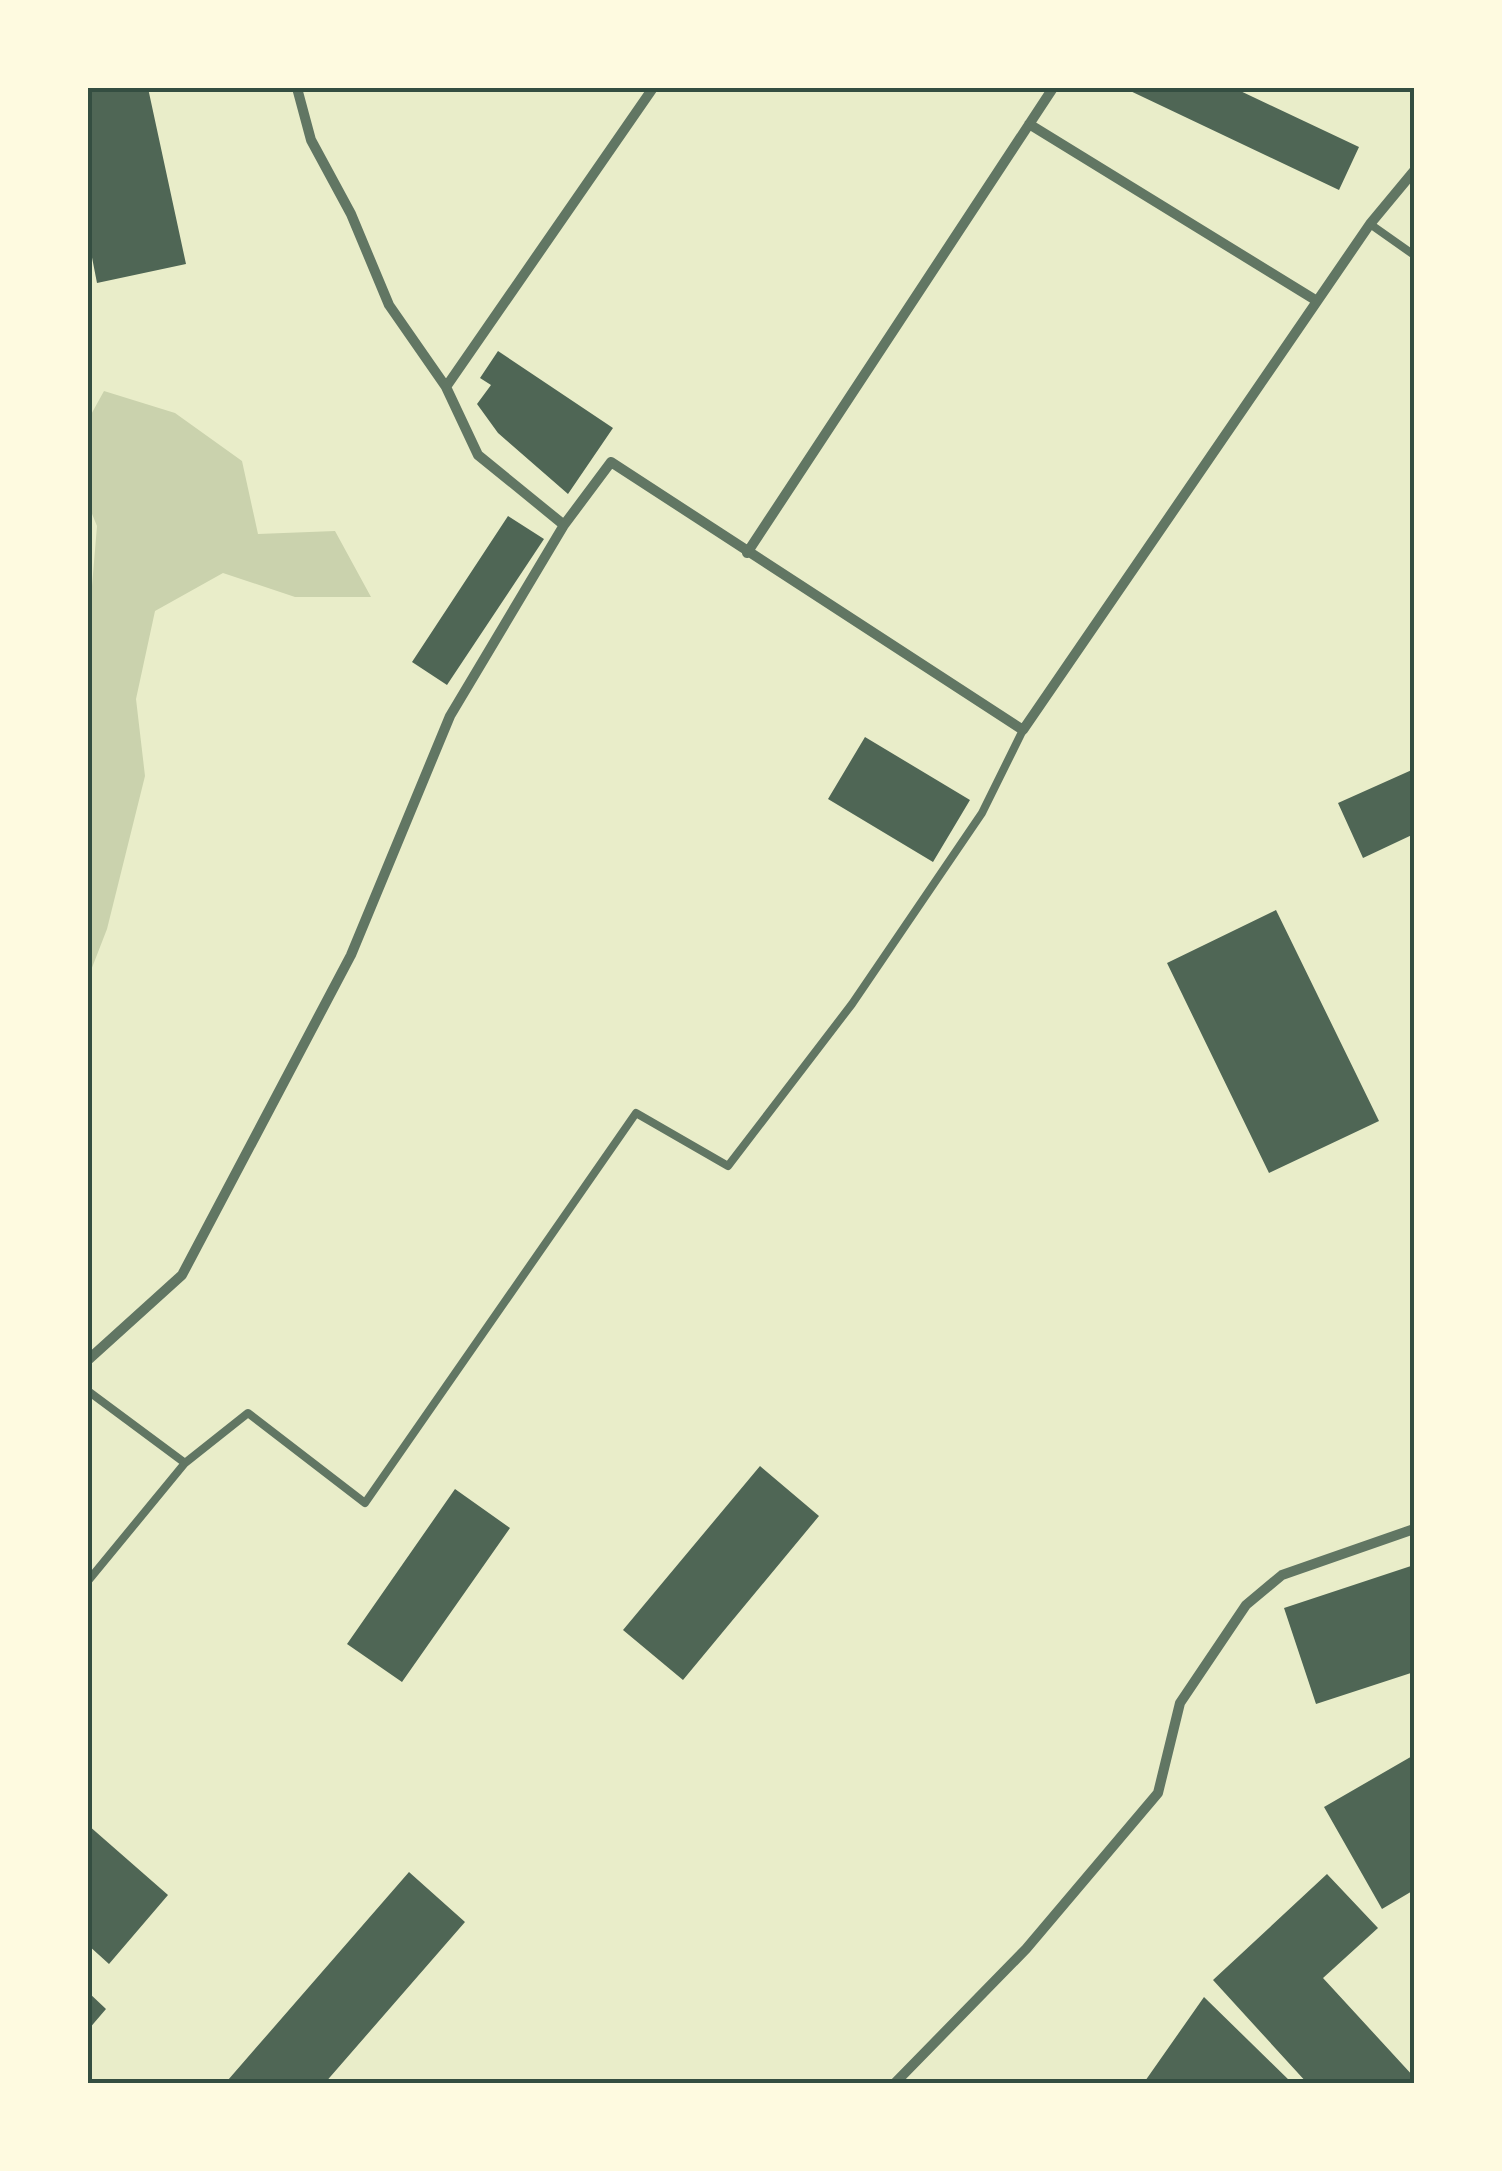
<svg xmlns="http://www.w3.org/2000/svg" width="1502" height="2171" viewBox="0 0 1502 2171" font-family="Spectral,serif">
	<style>
		.green { fill: #cad2ad }
		.building { fill: #4f6655 }
		.lines { fill: none; stroke-linecap: round; stroke-linejoin: round }
		.service { stroke: #617663; stroke-width: 8 }
		.minor { stroke: #617663; stroke-width: 10 }
		.neatline { fill: none; stroke: #344e41; stroke-width: 4 }
	</style>
	<rect width="100%" height="100%" fill="#e9edc9"/>
	<path class="green" d="M104 391 175 413 242 461 258 534 335 531 371 597H295L223 573 155 611 136 699 145 776 107 929 88 978V607L91 598 97 526 88 504V420Z"/>
	<path class="building" d="M88 88H148L186 264 97 283 88 237Z
		M1124 88H1234L1359 147 1339 190Z
		M498 351 613 428 568 494 498 433 477 404 491 385 480 378Z
		M508 516 544 539 447 685 412 662Z
		M865 737 970 800 933 862 828 799Z
		M1414 769V834L1363 858 1338 803Z
		M1276 910 1379 1121 1269 1173 1167 963Z
		M760 1466 819 1516 683 1680 623 1630Z
		M455 1489 510 1528 402 1682 347 1644Z
		M1414 1565V1672L1316 1704 1284 1608Z
		M1414 1755V1890L1382 1909 1324 1807Z
		M88 1825 168 1895 109 1964 88 1945Z
		M409 1872 465 1922 324 2084H232L228 2080Z
		M1327 1874 1378 1928 1323 1978 1414 2077V2084H1308L1213 1980Z
		M88 1992 106 2009 88 2030Z
		M1204 1997 1293 2084H1143Z"/>
	<g class="lines">
		<path class="service" d="M1370 224 1414 255
			M88 1391 185 1463
			M88 1581 185 1463 248 1413 365 1503 636 1113 728 1166 852 1004 982 813 1023 730"/>
		<path class="minor" d="M297 88 311 140 351 214 389 305 446 387
			M1029 124 1317 301
			M564 525 478 455 446 387 653 88
			M747 553 1053 88
			M88 1360 182 1275 351 955 450 716 564 525 611 462 1023 730 1370 224 1414 171
			M894 2084 1026 1949 1158 1793 1180 1703 1246 1605 1282 1575 1414 1529"/>
	</g>
	<rect width="1502" height="2171" fill="none" stroke="#fefae0" stroke-width="180"/>
	<rect x="90" y="90" width="1322" height="1991" class="neatline"/>
</svg>
